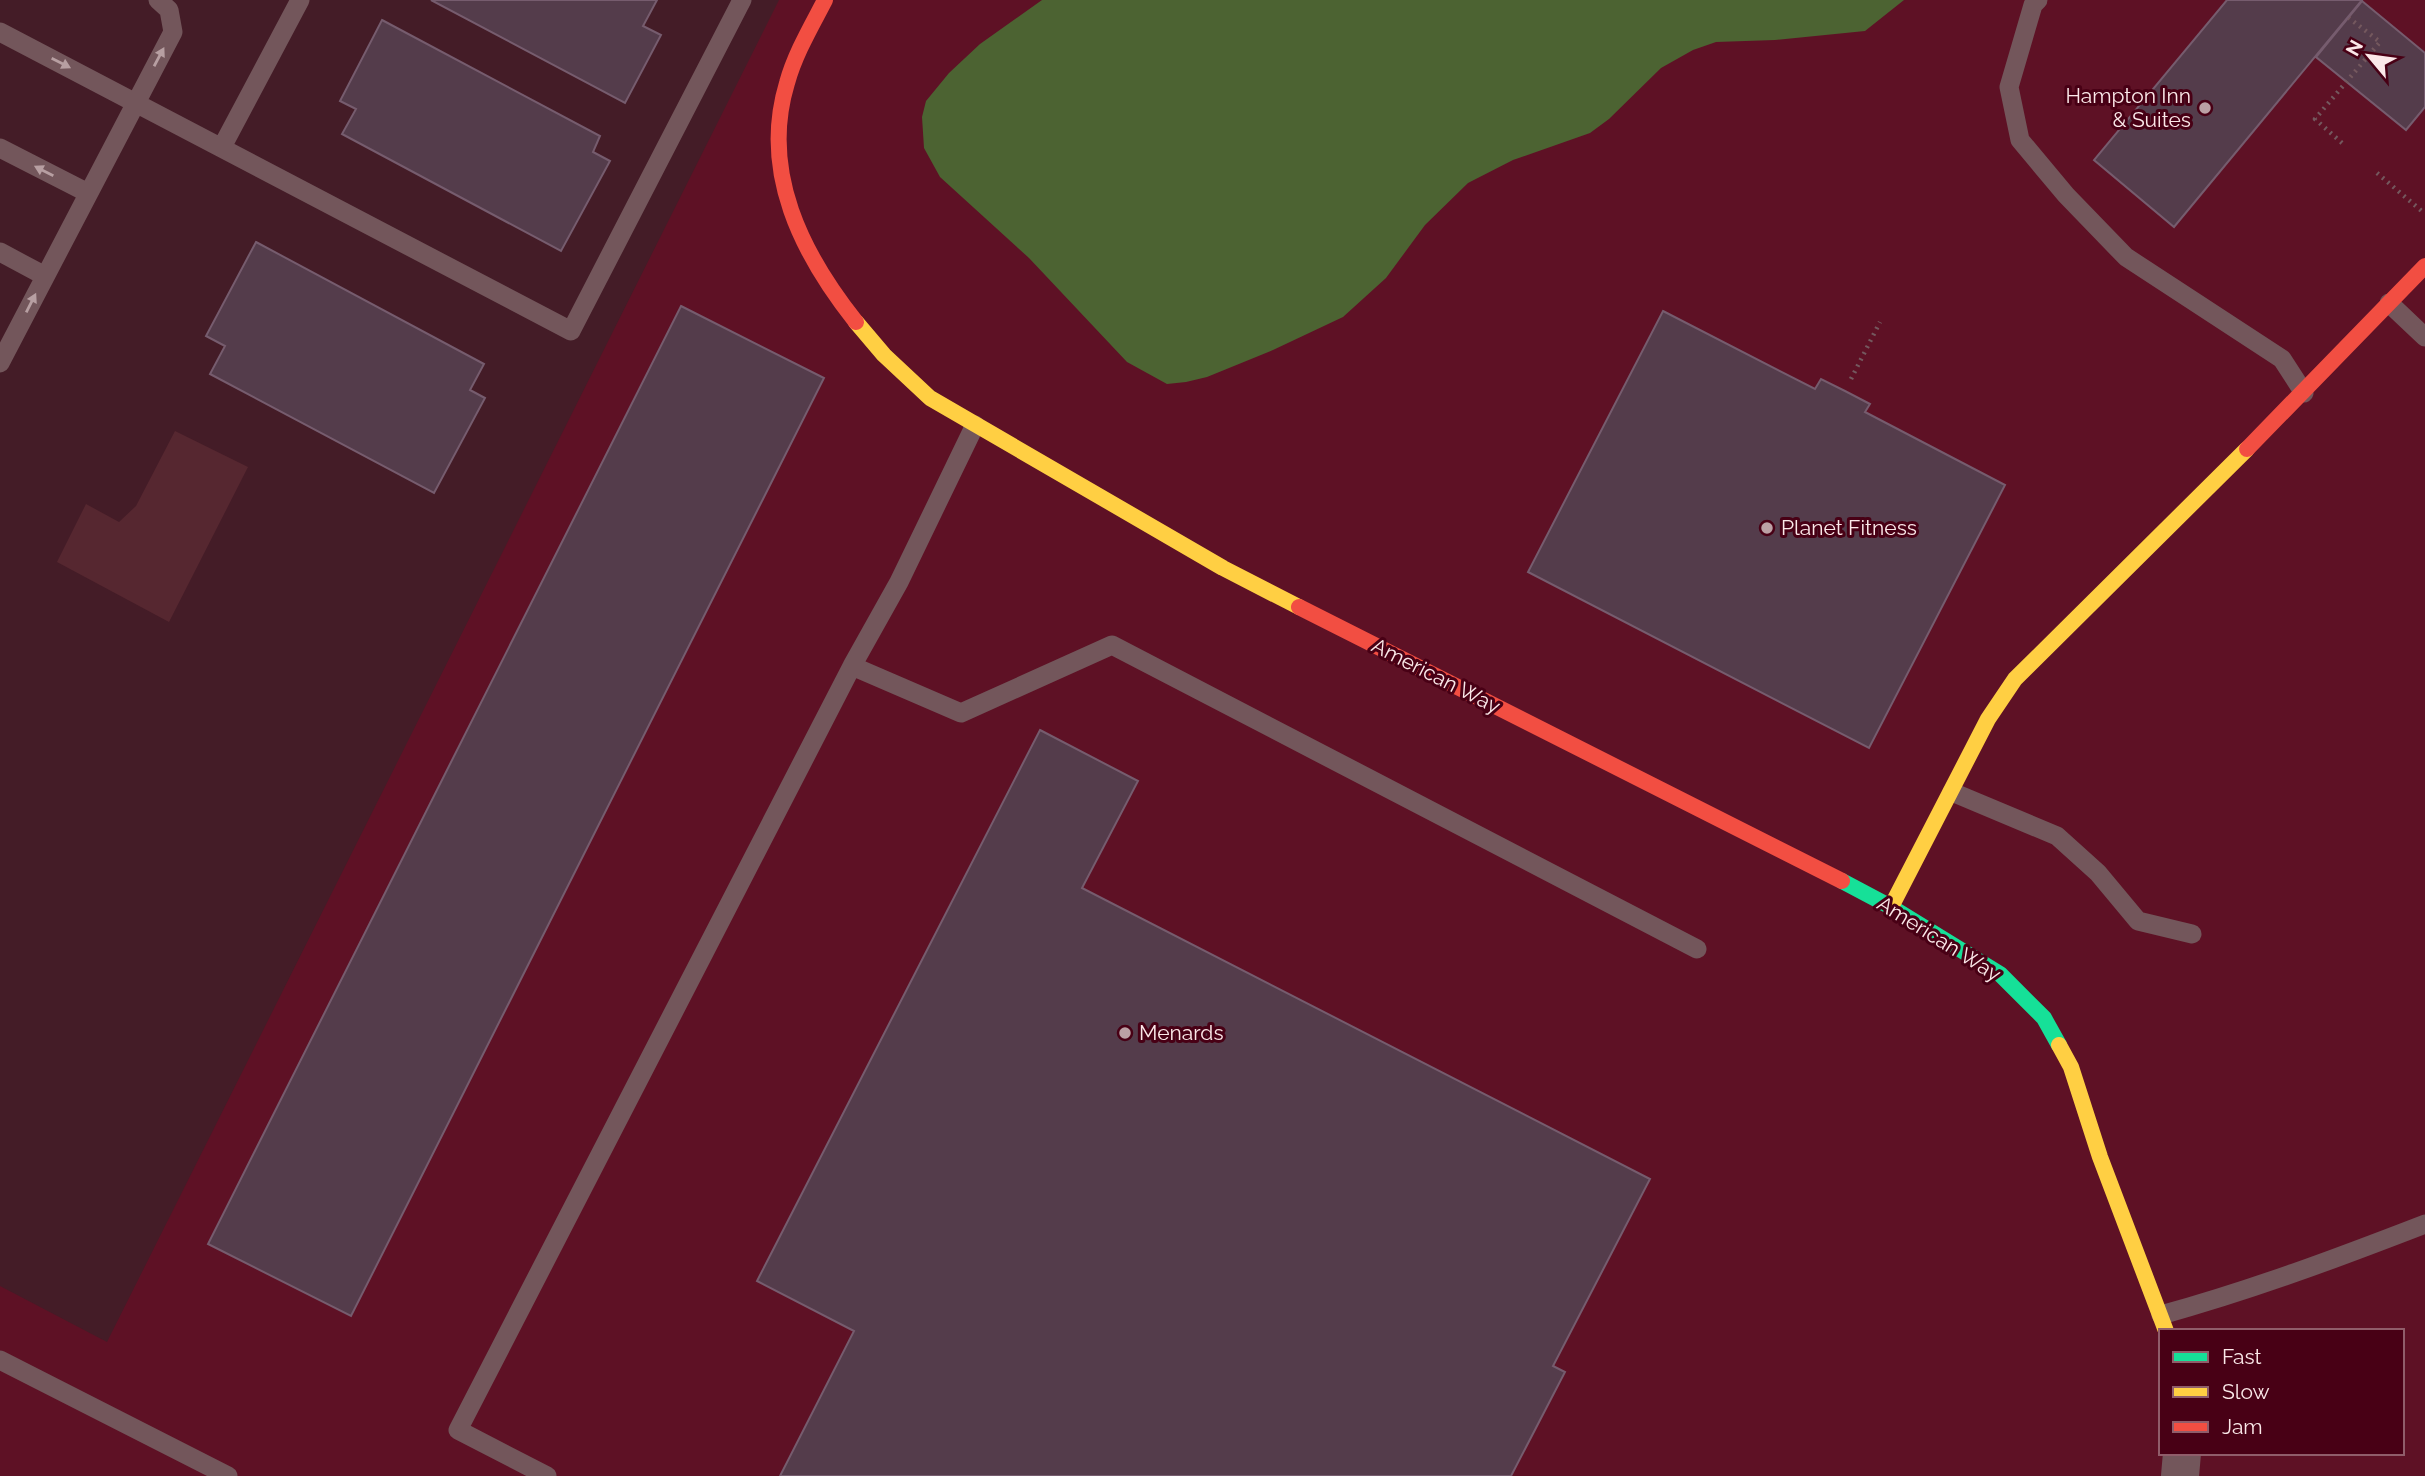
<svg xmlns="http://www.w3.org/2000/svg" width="2425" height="1476" viewBox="0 0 2425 1476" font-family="Raleway,sans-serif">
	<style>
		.built { fill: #5e1125; fill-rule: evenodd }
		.green { fill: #562730 }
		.water { fill: #4c6332 }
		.building { fill: #543c4b; stroke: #765c6e; stroke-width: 2 }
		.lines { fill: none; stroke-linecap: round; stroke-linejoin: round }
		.path { stroke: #74585e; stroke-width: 4.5; stroke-dasharray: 2 5; stroke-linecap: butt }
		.lane { stroke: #73565b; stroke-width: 19 }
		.street { stroke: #73565b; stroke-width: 38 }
		.fast { stroke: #16e098; stroke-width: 16 }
		.slow { stroke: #ffcf43; stroke-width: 16 }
		.jam { stroke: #f24e42; stroke-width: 16 }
		.oneway { fill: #b79fa2 }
		.poi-dot { fill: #bba1a5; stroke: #480015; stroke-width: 2.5 }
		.labels { text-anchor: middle; stroke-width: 6; stroke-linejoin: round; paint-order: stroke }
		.poi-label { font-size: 21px; fill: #fbe8e9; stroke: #480015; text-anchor: start }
		.street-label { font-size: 21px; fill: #fbe8e9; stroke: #480015 }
	</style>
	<rect width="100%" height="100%" fill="#441c27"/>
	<path class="built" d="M779 0H2425V1476H0V1286L107 1342ZM2161 1331H2402V1453H2161Z"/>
	<path class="green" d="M175 431 248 467 169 622 57 562 86 504 119 522 136 506Z"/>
	<path class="water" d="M1042 0H1904L1865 31 1775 40 1716 42 1693 50 1661 68 1609 119 1590 133 1513 160 1468 183 1425 225 1386 278 1343 317 1273 350 1207 377 1186 382 1167 384 1127 362 1029 258 940 177 924 148 922 117 926 101 949 73 980 44Z"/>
	<path class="building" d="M431 0H657L643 26 661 35 625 103Z
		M2227 0H2362L2174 227 2094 160Z
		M2362 1 2425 53V107L2406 130 2316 57Z
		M382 20 600 136 593 152 610 161 561 251 342 134 356 109 340 101Z
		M256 242 484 364 470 390 485 398 434 493 210 374 225 346 206 336Z
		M681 306 824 378 351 1316 208 1244Z
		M1663 311 1815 389 1821 379 1845 391 1870 404 1865 412 2005 485 1869 748 1528 572Z
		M1040 730 1138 781 1082 888 1650 1179 1553 1366 1565 1372 1511 1476H780L854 1331 757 1281Z"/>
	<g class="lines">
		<path class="path" d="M2342 143 2315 119 2380 42 2349 18
			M2377 173 2424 213
			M1851 379 1880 322"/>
		<path class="lane" d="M2038 0 2033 5 2009 87 2020 140 2066 195 2126 257 2282 359 2304 393
			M0 32 571 331 742 0
			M222 147 300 0
			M0 148 88 193
			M0 252 45 276
			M2389 303 2425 337
			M0 363 173 32 169 10 158 0
			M852 666 961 713 1112 645 1697 949
			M1952 792 2057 836 2098 873 2138 921 2192 934
			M2161 1315C2252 1290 2337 1258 2425 1224
			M0 1360 228 1476
			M547 1476 458 1430 852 666 899 582 975 425"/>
		<path class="street" d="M2180 1476 2182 1453"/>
		<path class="fast" d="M1842 881 1891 907 2000 974 2044 1018 2059 1045"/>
		<path class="slow" d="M856 322 884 355 930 398 1223 568 1299 607
			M1891 907 1988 719 2015 679 2247 449
			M2059 1045 2071 1067 2100 1157 2166 1331"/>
		<path class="jam" d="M825 0C811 27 795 54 787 83 760 172 802 254 856 322
			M2247 449 2425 266
			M1299 607 1842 881"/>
	</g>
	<defs><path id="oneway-solid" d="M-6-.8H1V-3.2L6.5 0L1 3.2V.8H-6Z" transform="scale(1.75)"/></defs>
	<g class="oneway">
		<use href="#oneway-solid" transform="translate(159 57) rotate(-62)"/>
		<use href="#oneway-solid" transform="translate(61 63) rotate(27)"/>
		<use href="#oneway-solid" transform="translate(44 171) rotate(-153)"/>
		<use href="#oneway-solid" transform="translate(31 303) rotate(-63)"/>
	</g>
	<g class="poi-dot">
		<circle cx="2205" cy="108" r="7"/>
		<circle cx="1767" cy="528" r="7"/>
		<circle cx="1125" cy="1033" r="7"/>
	</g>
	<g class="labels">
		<g class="poi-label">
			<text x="2191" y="103" text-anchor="end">Hampton Inn<tspan x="2191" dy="24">&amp; Suites</tspan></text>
			<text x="1781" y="535">Planet Fitness</text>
			<text x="1139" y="1040">Menards</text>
		</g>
		<g class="street-label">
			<text transform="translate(1436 676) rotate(27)" y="7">American Way</text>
			<text transform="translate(1939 939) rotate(32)" y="7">American Way</text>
		</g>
	</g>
	<rect x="2159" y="1329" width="245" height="126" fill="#480015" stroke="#905d6a" stroke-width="2"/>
	<rect x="2173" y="1352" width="35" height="10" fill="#16e098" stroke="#905d6a" stroke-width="2"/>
	<text x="2222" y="1364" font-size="21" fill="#fbe8e9">Fast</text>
	<rect x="2173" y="1387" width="35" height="10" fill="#ffcf43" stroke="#905d6a" stroke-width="2"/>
	<text x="2222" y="1399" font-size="21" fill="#fbe8e9">Slow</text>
	<rect x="2173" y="1422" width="35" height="10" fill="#f24e42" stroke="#905d6a" stroke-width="2"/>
	<text x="2222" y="1434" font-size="21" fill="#fbe8e9">Jam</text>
	<g transform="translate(2369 56) rotate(299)" stroke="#480015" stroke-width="5" paint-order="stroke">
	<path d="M0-5L12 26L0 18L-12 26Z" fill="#fbe8e9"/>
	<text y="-10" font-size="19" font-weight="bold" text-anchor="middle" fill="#fbe8e9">N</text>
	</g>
</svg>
